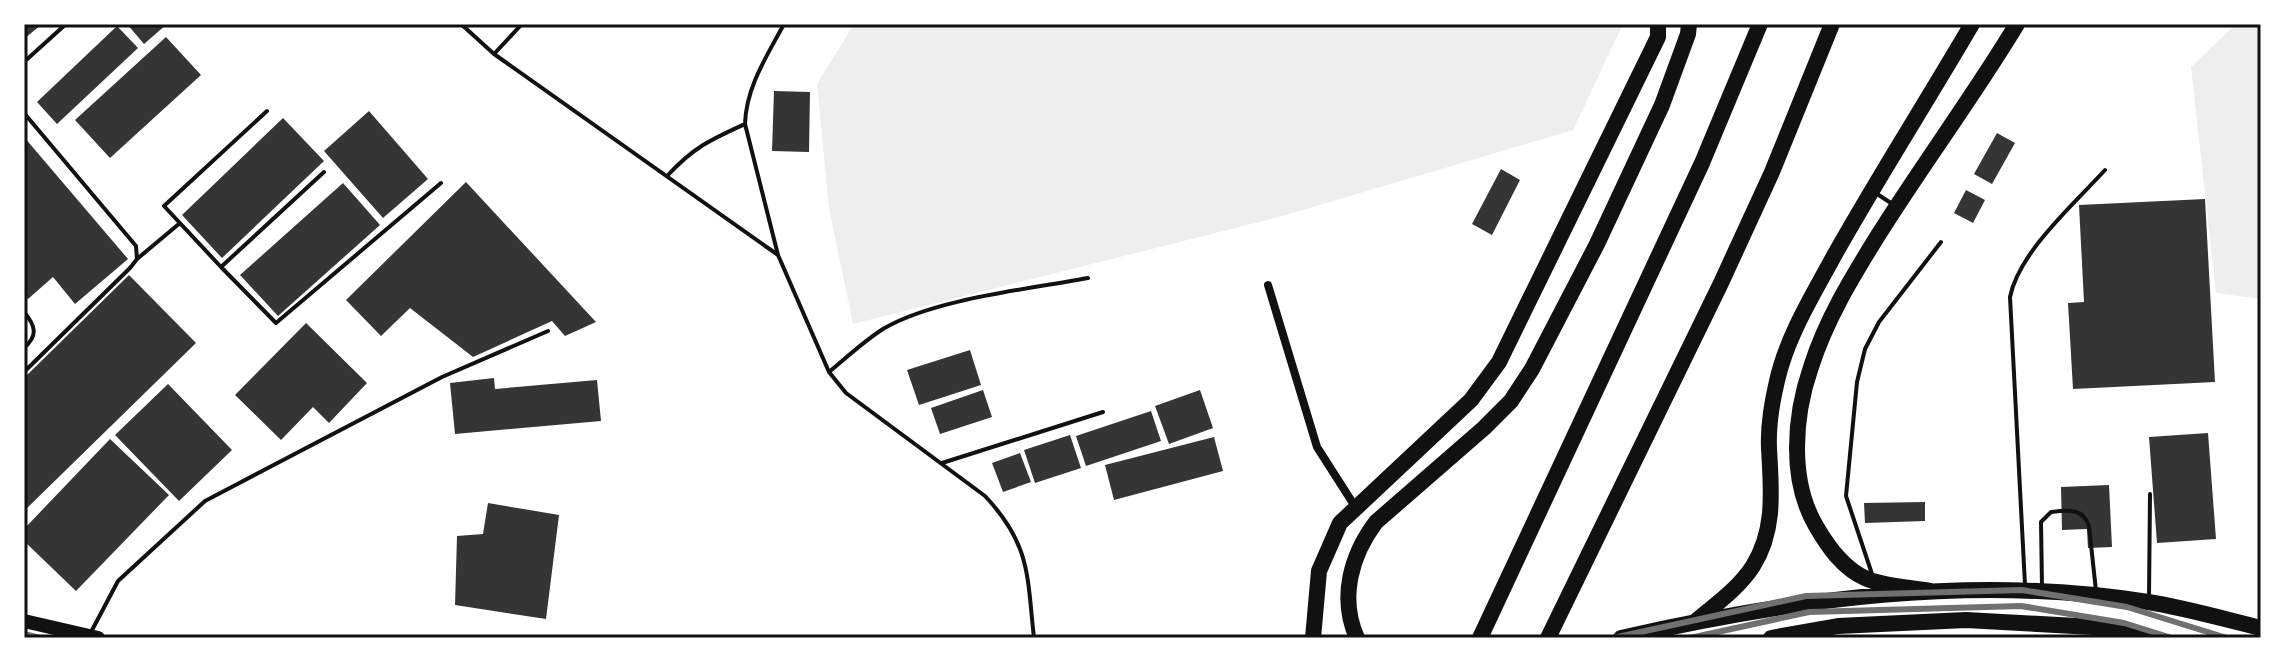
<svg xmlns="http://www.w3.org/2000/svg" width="2285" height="662" viewBox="0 0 2285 662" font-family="'Asap Condensed',sans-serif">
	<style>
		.green { fill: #eee }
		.building { fill: #353535 }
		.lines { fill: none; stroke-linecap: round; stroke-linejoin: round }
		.service { stroke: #111; stroke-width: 4 }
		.minor { stroke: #111; stroke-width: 8 }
		.trunk { stroke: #111; stroke-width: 14 }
		.motorway { stroke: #111; stroke-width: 16 }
		.rail { stroke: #707070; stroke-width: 6 }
		.neatline { fill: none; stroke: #111; stroke-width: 3 }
	</style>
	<rect width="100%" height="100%" fill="#fff"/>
	<path class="green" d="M854 24H1623L1573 130 1279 217 853 324 829 208 817 84Z
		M2236 24H2261V299L2216 293 2191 67Z"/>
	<path class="building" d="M24 24H42L24 39Z
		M127 24H167L144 44Z
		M117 26 138 48 57 124 37 102Z
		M166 37 201 75 110 158 75 120Z
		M774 91 810 92 809 152 772 151Z
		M369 111 428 179 383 218 324 151Z
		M283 118 324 161 222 258 182 215Z
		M1997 133 2015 143 1992 184 1974 174Z
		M24 137 128 259 75 304 53 277 28 299 24 294Z
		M1501 169 1520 180 1492 235 1472 224Z
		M466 182 596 322 565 336 552 321 473 357 410 308 381 336 346 300Z
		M343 183 380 225 278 316 240 275Z
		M1966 190 1985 200 1973 223 1954 213Z
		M2205 199 2215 382 2073 389 2068 303 2084 302 2079 205Z
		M129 275 196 343 24 511V378Z
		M306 323 367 383 329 423 313 407 281 440 235 395Z
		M970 350 981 385 919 405 907 370Z
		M494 378 495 389 597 380 601 421 455 434 450 383Z
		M168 384 232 450 179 501 115 435Z
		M983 390 992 417 940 434 931 408Z
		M1200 390 1213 428 1169 444 1155 406Z
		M1151 411 1161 441 1086 466 1076 436Z
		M2208 433 2216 539 2157 543 2149 437Z
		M1070 435 1081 468 1035 483 1024 450Z
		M1214 437 1223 471 1114 500 1105 465Z
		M110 439 169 495 76 591 24 541V529Z
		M1020 453 1031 482 1003 492 992 463Z
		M2109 485 2112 547 2088 548 2087 529 2062 530 2061 487Z
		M1925 502V521L1865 523 1864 503Z
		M488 503 559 515 546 619 455 605 457 536 483 534Z"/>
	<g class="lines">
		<path class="service" d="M461 24 494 54 778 255 745 124C746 87 767 56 784 24
			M494 54 522 24
			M24 62 66 24
			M24 113 136 246 137 259 130 268 24 372
			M324 172 221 267 276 323 441 183
			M667 176C694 147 710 140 745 124
			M1874 192 1894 205
			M778 255 829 372 846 393 985 496C1031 545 1027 576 1034 638
			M137 259 180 223
			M221 267 164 206 267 111
			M24 312C36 326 38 336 24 348
			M829 372C846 358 864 341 883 329 933 299 1029 289 1088 278
			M942 463 1103 412
			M1873 577 1846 496 1857 382 1865 349 1879 322 1941 242
			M2025 585 2010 297C2019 252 2074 204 2105 170
			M2042 586 2041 522 2051 512C2068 510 2083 508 2089 526L2096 591
			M2149 596 2150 494
			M90 634 118 581 205 501 442 377 548 331"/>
		<path class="minor" d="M1268 285 1317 447 1356 508"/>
		<path class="trunk" d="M24 621 98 638"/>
		<path class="motorway" d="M1931 591C1911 587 1884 587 1865 578 1843 568 1828 547 1816 526 1789 480 1794 416 1811 367 1826 320 1851 279 1877 237 1922 165 1973 97 2017 24
			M1696 621C1715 605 1739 588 1753 566 1776 529 1771 489 1769 448 1768 426 1772 402 1777 381 1787 336 1813 295 1835 254 1879 176 1927 101 1972 24
			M1313 638 1319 571 1340 523 1471 400 1499 362 1658 37V24
			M1357 638C1339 598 1351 555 1376 522L1484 428 1511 401 1532 369 1597 244 1662 105 1688 34 1689 24
			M1480 638 1702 163 1760 24
			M1548 638 1721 283 1772 172 1832 24
			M1621 638C1793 599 1972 574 2148 602 2186 608 2224 619 2261 628
			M1771 638 1838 626 1966 620 2112 628 2151 638"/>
		<path class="rail" d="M24 634 40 638
			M1613 638 1806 596 2022 590 2127 607 2227 638
			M1690 638 1809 612 2021 606 2124 623 2172 638"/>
	</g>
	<rect width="2285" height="662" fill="none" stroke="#ffffff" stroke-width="52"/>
	<rect x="26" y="26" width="2233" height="610" class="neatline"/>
</svg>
